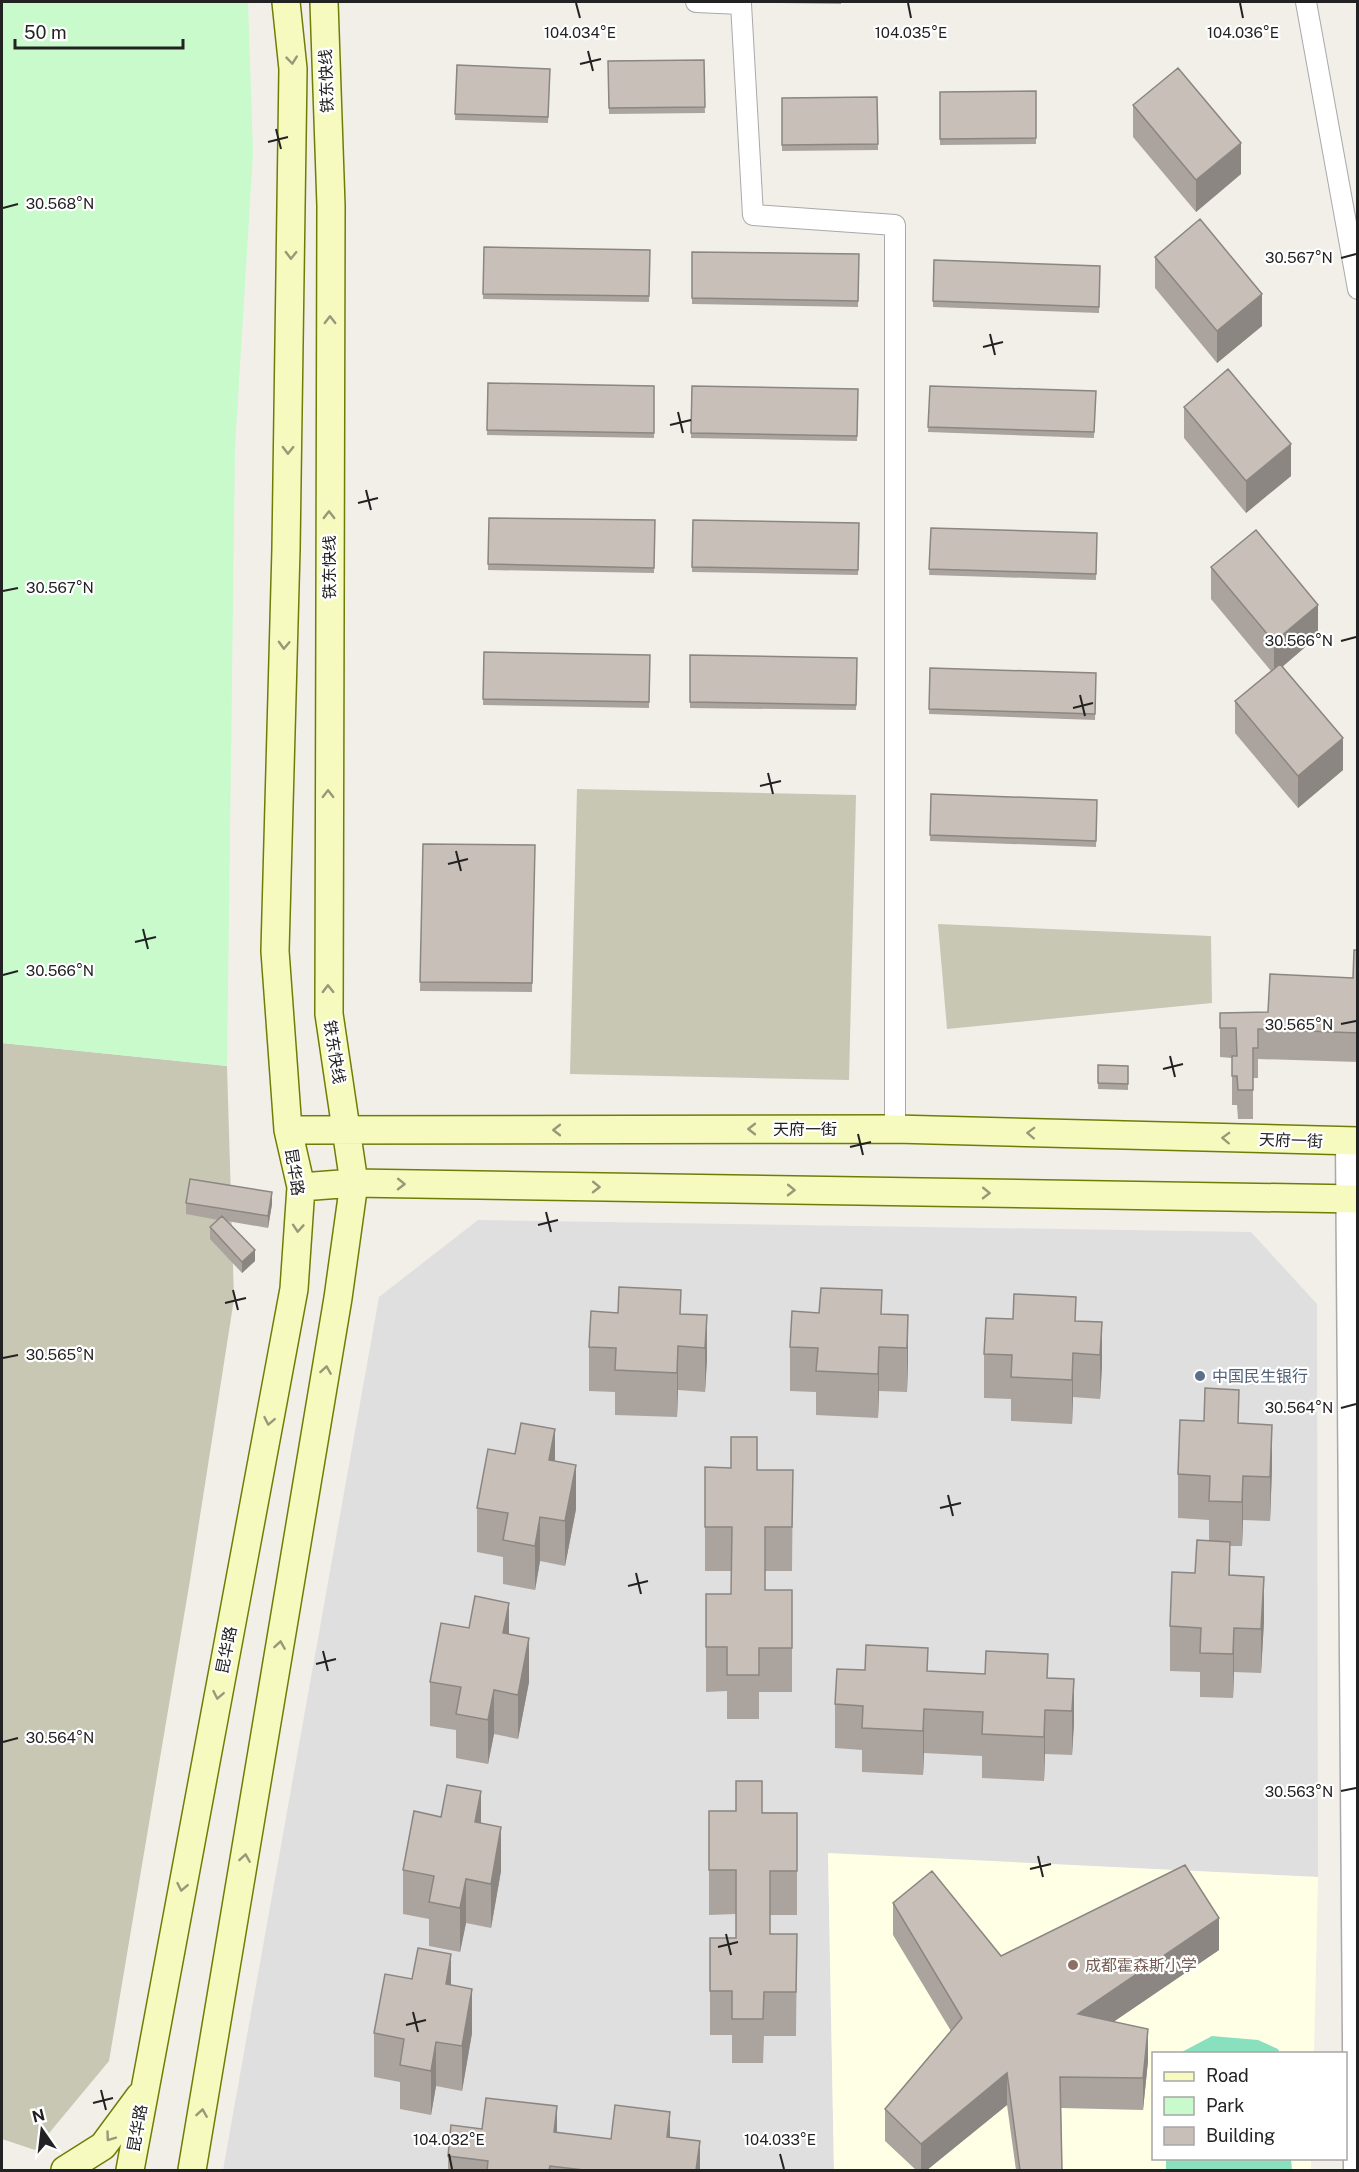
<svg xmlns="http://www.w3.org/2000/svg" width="1359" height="2172" viewBox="0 0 1359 2172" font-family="'Public Sans','Noto Sans SC',sans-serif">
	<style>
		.residential { fill: #e0dfdf }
		.education { fill: #ffffe5 }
		.construction { fill: #c7c7b4 }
		.park { fill: #c8facc }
		.pitch { fill: #88e0be }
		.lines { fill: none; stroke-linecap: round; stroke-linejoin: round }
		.minor-casing { stroke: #a9a9a9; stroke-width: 22 }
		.tertiary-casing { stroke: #a9a9a9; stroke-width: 27 }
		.secondary-casing { stroke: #707d05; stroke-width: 30 }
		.minor { stroke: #fff; stroke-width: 20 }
		.tertiary { stroke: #fff; stroke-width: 24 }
		.secondary { stroke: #f7fabf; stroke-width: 27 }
		.wall { fill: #aba49e }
		.shaded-wall { fill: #8b8681 }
		.building { fill: #c7bfb8; stroke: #8b8681; stroke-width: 1.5 }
		.oneway { stroke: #979978 }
		.ticks { fill: none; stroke: #222; stroke-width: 2 }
		.service-dot { fill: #5c6f8a; stroke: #fff; stroke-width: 2 }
		.education-dot { fill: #8d6e63; stroke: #fff; stroke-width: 2 }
		.labels { text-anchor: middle; stroke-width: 4.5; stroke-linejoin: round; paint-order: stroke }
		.street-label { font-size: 16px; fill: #222; stroke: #fff }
		.service-label { font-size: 16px; fill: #4e5e75; stroke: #fff; text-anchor: start }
		.education-label { font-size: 16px; fill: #785e54; stroke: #fff; text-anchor: start }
		.ticks-label { font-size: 15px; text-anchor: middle; fill: #222; stroke: #fff; stroke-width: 4.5; stroke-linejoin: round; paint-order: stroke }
	</style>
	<rect width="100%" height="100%" fill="#f2efe9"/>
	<path class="residential" d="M478 1220 1251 1232 1317 1304 1318 1877 828 1854 834 2170H223L379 1297Z"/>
	<path class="education" d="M828 1853 1318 1877 1314 2053 1154 2054V2158L1311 2159V2170H834Z"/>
	<path class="construction" d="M577 789 856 795 849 1080 570 1074Z
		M938 924 1211 936 1212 1003 947 1029Z
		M2 1043 227 1066 234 1299 190 1580 109 2061 35 2150 2 2139Z"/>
	<path class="park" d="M2 2H248L253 153 235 447 227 1066 2 1043Z"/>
	<path class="pitch" d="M1212 2036 1258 2040 1278 2049 1280 2053H1180Z
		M1166 2159H1291L1292 2170H1166Z"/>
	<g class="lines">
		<g class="minor-casing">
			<path id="minor" d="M696 2 741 4 753 215 895 225V1129
				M1306 2 1358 289"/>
		</g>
		<g class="tertiary-casing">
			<path id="tertiary" d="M1348 1141 1356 2170"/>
		</g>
		<g class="secondary-casing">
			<path id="secondary" d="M288 1130 895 1129 1358 1141
				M301 1187 354 1183 1358 1199
				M65 2170 103 2146 140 2096
				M130 2170 294 1289 301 1187 288 1130 275 951 286 549 293 69 286 2
				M192 2170 338 1298 354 1183 329 1014 331 206 324 2"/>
		</g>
		<use href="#minor" class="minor"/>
		<use href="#tertiary" class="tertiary"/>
		<use href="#secondary" class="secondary"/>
	</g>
	<path class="wall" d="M779 2H841V4L779 3Z
		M1358 23V57L1356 56V24Z
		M704 60 705 113 609 114 608 61Z
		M457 65 550 69 548 123 455 120Z
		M1036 91V144L940 145V92Z
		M877 97 878 150 782 151V98Z
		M1133 105 1241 174 1196 212 1133 137Z
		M484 247 650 250 649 302 483 299Z
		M692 252 859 254 858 307 692 304Z
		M1155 257 1262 326 1217 363 1155 288Z
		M934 260 1100 266 1099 313 933 307Z
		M488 383 654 386V438L487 435Z
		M692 386 858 389 857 441 691 438Z
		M930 386 1096 391 1094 438 928 432Z
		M1184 407 1291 476 1246 513 1184 438Z
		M489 518 655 520 654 573 488 570Z
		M693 520 859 523 858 575 692 572Z
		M931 528 1097 533 1096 580 929 575Z
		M1211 567 1318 636 1283 666 1343 770 1298 808 1235 733V701L1271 671 1211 599Z
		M484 652 650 655 649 708 483 705Z
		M690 655 857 658 856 710 690 708Z
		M930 668 1096 673 1095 720 929 714Z
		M931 794 1097 800 1096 847 930 841Z
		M423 844 535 845 532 992 420 991Z
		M1358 950V1062L1258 1059V1078H1253V1119H1238L1237 1105H1232V1058L1220 1057V1013L1268 1012 1353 978Z
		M1098 1065 1128 1066V1090L1098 1089Z
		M186 1203 272 1204 268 1228 227 1221 255 1261 242 1273 210 1239V1227L218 1220 186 1214Z
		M618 1313 707 1315V1359L705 1392 678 1390 677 1417 615 1415V1392L589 1391V1347Z
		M882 1314 908 1315V1360L907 1392 879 1391 878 1418 816 1415V1392L790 1391V1347Z
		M1076 1321 1102 1322V1366L1100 1399 1073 1397 1072 1424 1011 1421V1399L984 1398V1354Z
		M1239 1423 1272 1469 1270 1521 1243 1520 1242 1546H1230V1575L1264 1621 1261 1673 1234 1672 1233 1698 1200 1697V1672L1170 1671V1626L1195 1573 1209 1541V1520L1178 1518V1474Z
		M555 1461 576 1509 565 1566 540 1561 535 1590 503 1584V1557L477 1552V1508Z
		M705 1467 757 1470H793L792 1571H765V1590H792V1692H759V1719H727V1691L706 1692V1594H731L732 1571H705Z
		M469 1628 509 1634 529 1682 518 1739 494 1734 488 1764 456 1758V1730L430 1726V1682Z
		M928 1671 1074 1679V1723L1072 1755 1045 1754 1044 1781 982 1778V1756L924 1753 923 1775 862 1772V1750L835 1748V1704Z
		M709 1811 797 1813V1915H770V1934H797L796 2036H764L763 2063H732V2035H710V1938H736V1914L709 1915Z
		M481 1823 501 1871 491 1928 466 1923 460 1952 429 1946V1919L403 1914V1870Z
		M893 1903 1001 1956 1219 1950 1113 2022 1148 2061 1143 2110 1061 2108 1062 2170H1016L1007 2105 927 2170H916L885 2141V2109L951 2031 893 1935Z
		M412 1979 451 1986 472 2033 462 2091 436 2086 431 2115 400 2109V2082L374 2077V2033Z
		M482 2129 557 2133 611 2139 670 2138 700 2170H448V2156Z"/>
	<path class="shaded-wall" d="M1241 143V174L1196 212V180Z
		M1262 294V326L1217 363V331Z
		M1291 444V476L1246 513V481Z
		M1318 605V636L1274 674V642Z
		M1343 738V770L1298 808V776Z
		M272 1192V1204L268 1228V1216Z
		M255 1250V1261L242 1273V1262Z
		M707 1315V1359L705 1392V1348Z
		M908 1315V1360L907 1392V1348Z
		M1102 1322V1366L1100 1399V1355Z
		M678 1346V1390L677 1417V1373Z
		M879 1347V1391L878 1418V1374Z
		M1073 1353V1397L1072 1424V1380Z
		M1272 1425V1469L1270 1521V1477Z
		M555 1429V1473L549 1460Z
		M576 1465V1509L565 1566V1521Z
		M1243 1476V1520L1242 1546V1502Z
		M540 1517V1561L535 1590V1546Z
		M1230 1542V1586L1229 1575Z
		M1264 1577V1621L1261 1673V1629Z
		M509 1603V1647L503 1633Z
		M1234 1628V1672L1233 1698V1654Z
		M529 1638V1682L518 1739V1695Z
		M1074 1679V1723L1072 1755V1711Z
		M494 1690V1734L488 1764V1720Z
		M924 1709V1753L923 1775V1731Z
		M1045 1710V1754L1044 1781V1737Z
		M481 1791V1835L475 1822Z
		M501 1827V1871L491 1928V1884Z
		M466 1879V1923L460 1952V1908Z
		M1219 1918V1950L1078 2046V2014Z
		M451 1954V1998L446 1984Z
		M472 1989V2033L462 2091V2046Z
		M1148 2029V2061L1143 2110V2078Z
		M436 2042V2086L431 2115V2071Z
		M1007 2073V2105L927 2170H921V2144Z
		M557 2106V2150L554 2132Z
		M670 2112V2156L667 2137Z
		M700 2141V2170H696Z"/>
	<path class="building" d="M704 60 705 107 609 108 608 61Z
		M457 65 550 69 548 117 455 114Z
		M1178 68 1241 143 1196 180 1133 105Z
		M1036 91V138L940 139V92Z
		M877 97 878 144 782 145V98Z
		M1200 219 1262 294 1217 331 1155 257Z
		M484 247 650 250 649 296 483 294Z
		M692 252 859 254 858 301 692 298Z
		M934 260 1100 266 1099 307 933 301Z
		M1228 369 1291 444 1246 481 1184 407Z
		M488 383 654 386V433L487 430Z
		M692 386 858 389 857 436 691 433Z
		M930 386 1096 391 1094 432 928 427Z
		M489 518 655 520 654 568 488 564Z
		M693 520 859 523 858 570 692 567Z
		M931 528 1097 533 1096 574 929 569Z
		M1256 530 1318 605 1274 642 1211 567Z
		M484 652 650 655 649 702 483 699Z
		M690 655 857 658 856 705 690 702Z
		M1280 664 1343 738 1298 776 1235 701Z
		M930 668 1096 673 1095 714 929 709Z
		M931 794 1097 800 1096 841 930 835Z
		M423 844 535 845 532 983 420 982Z
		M1354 950H1358V1033L1258 1029V1048H1253V1090H1238L1237 1076H1232V1056H1237L1236 1028H1220V1013L1268 1012 1270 974 1353 978Z
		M1098 1065 1128 1066V1084L1098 1083Z
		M190 1179 272 1192 268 1216 186 1203Z
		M222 1216 255 1250 242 1262 210 1227Z
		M619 1287 681 1290 680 1314 707 1315 705 1348 678 1346 677 1373 615 1370 616 1348 589 1347 591 1311 618 1313Z
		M821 1288 882 1290 881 1314 908 1315 907 1348 879 1347 878 1374 816 1371 818 1348 790 1347 792 1311 819 1313Z
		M1014 1294 1076 1297 1075 1321 1102 1322 1100 1355 1073 1353 1072 1380 1011 1377 1012 1355 984 1354 986 1318 1013 1319Z
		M1205 1388 1239 1390 1238 1423 1272 1425 1270 1477 1243 1476 1242 1502 1209 1501 1210 1476 1178 1474 1180 1420 1204 1421Z
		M521 1423 555 1429 549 1460 576 1465 565 1521 540 1517 535 1546 503 1540 508 1513 477 1508 488 1449 515 1454Z
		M731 1437H757V1470H793L792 1527H765V1590H792V1648H759V1675H727V1647H706V1594H731L732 1527H705V1467L731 1468Z
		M1197 1540 1230 1542 1229 1575 1264 1577 1261 1629 1234 1628 1233 1654 1200 1653 1201 1628 1170 1626 1172 1572 1195 1573Z
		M475 1596 509 1603 503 1633 529 1638 518 1695 494 1690 488 1720 456 1714 461 1687 430 1682 441 1623 469 1628Z
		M866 1645 928 1648 927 1671 985 1674 986 1651 1048 1654 1047 1678 1074 1679 1072 1711 1045 1710 1044 1737 982 1734 983 1712 924 1709 923 1731 862 1728 863 1706 835 1704 837 1669 865 1670Z
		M736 1781H762V1813H797V1871H770V1934H797L796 1992H764L763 2019H732V1991H710V1938H736V1870H709V1811H736Z
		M447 1785 481 1791 475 1822 501 1827 491 1884 466 1879 460 1908 429 1902 434 1876 403 1870 414 1811 441 1817Z
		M1185 1865 1219 1918 1078 2014 1148 2029 1143 2078 1060 2077 1062 2170H1020L1007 2073 921 2144 885 2109 962 2018 893 1903 932 1871 1001 1956Z
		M418 1948 451 1954 446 1984 472 1989 462 2046 436 2042 431 2071 400 2065 404 2039 374 2033 385 1974 412 1979Z
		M486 2098 557 2106 554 2132 611 2139 615 2105 670 2112 667 2137 700 2141 696 2170H584L550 2166 549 2170H487L488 2161 448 2156 451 2125 482 2129Z"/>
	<defs><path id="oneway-chevron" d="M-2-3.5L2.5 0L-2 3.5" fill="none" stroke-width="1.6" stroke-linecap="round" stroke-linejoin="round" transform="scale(1.5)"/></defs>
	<g class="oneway">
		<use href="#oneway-chevron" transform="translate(292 60) rotate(84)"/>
		<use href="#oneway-chevron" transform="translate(291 255) rotate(91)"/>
		<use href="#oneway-chevron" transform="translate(330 320) rotate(-90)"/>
		<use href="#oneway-chevron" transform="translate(288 450) rotate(91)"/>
		<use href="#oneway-chevron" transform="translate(329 515) rotate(-90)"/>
		<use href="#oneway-chevron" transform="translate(284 645) rotate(92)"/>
		<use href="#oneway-chevron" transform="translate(328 794) rotate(-90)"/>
		<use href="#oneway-chevron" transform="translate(328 989) rotate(-91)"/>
		<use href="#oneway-chevron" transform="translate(752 1129) rotate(180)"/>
		<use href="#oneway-chevron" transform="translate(557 1130) rotate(180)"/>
		<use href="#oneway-chevron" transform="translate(1031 1133) rotate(-178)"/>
		<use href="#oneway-chevron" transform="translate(1226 1138) rotate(-178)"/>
		<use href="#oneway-chevron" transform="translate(401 1184) rotate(1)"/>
		<use href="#oneway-chevron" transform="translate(596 1187) rotate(1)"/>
		<use href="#oneway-chevron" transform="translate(791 1190) rotate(1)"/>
		<use href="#oneway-chevron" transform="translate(986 1193) rotate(1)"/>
		<use href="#oneway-chevron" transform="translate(298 1228) rotate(94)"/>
		<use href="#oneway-chevron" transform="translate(326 1370) rotate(-81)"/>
		<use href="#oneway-chevron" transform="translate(269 1421) rotate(101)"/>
		<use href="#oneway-chevron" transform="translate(280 1645) rotate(-81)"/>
		<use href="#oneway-chevron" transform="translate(218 1695) rotate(101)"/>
		<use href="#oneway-chevron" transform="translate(245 1858) rotate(-81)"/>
		<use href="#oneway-chevron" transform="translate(182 1887) rotate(101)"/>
		<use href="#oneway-chevron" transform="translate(202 2113) rotate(-81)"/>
		<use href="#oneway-chevron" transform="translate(110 2137) rotate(126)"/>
	</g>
	<path class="ticks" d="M576 3 580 18M908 3 911 18M1240 3 1243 18M588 51 593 71M580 64 601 59M276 129 281 149M268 142 288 137M3 208 18 204M1341 258 1356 254M990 334 995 355M983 347 1003 342M678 412 683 433M670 425 691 420M366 490 371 510M358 503 378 498M3 591 18 588M1341 641 1356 637M1080 695 1085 716M1073 708 1093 703M768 773 773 794M760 786 781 781M456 851 461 871M448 864 468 859M143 929 148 949M135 942 156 937M3 975 18 971M1341 1024 1356 1021M1170 1056 1175 1077M1163 1069 1183 1064M858 1134 863 1155M850 1147 871 1142M546 1212 551 1232M538 1225 558 1220M233 1290 238 1310M225 1303 246 1298M3 1358 18 1355M1341 1408 1356 1404M948 1495 953 1516M940 1508 961 1503M636 1573 641 1594M628 1586 648 1581M323 1651 328 1671M316 1664 336 1659M3 1742 18 1738M1341 1791 1356 1788M1038 1856 1043 1877M1030 1869 1051 1864M726 1934 731 1955M718 1947 738 1942M413 2012 418 2032M406 2025 426 2020M101 2090 106 2110M93 2103 113 2098M449 2154 452 2169M780 2154 784 2169"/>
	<circle class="service-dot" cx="1200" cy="1376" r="6"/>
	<circle class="education-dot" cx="1073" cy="1965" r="6"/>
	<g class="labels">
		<g class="street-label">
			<text transform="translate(326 81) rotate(-92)" y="6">铁东快线</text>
			<text transform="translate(329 567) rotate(-90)" y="6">铁东快线</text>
			<text transform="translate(335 1052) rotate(81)" y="6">铁东快线</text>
			<text x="805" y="1135">天府一街</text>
			<text transform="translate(1291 1140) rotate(2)" y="6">天府一街</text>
			<text transform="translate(295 1172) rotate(81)" y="6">昆华路</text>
			<text transform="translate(226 1650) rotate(-79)" y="6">昆华路</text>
			<text transform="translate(137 2128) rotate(-80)" y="6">昆华路</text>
		</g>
		<g class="service-label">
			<text x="1212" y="1382">中国民生银行</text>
		</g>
		<g class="education-label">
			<text x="1085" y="1971">成都霍森斯小学</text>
		</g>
	</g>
	<g class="ticks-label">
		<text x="580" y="38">104.034°E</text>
		<text x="911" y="38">104.035°E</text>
		<text x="1243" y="38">104.036°E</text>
		<text x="60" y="209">30.568°N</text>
		<text x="1299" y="263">30.567°N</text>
		<text x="60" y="593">30.567°N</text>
		<text x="1299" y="646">30.566°N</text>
		<text x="60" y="976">30.566°N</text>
		<text x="1299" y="1030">30.565°N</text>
		<text x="60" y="1360">30.565°N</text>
		<text x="1299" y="1413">30.564°N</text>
		<text x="60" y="1743">30.564°N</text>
		<text x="1299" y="1797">30.563°N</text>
		<text x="449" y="2145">104.032°E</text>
		<text x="780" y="2145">104.033°E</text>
	</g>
	<rect width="1359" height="2172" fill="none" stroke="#222222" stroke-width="6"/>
	<rect x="1152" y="2052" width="195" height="108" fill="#ffffff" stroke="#a7a7a7" stroke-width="1.5"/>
	<rect x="1164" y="2072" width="30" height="9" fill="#f7fabf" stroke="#a7a7a7" stroke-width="1.5"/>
	<text x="1206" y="2082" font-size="18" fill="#222222">Road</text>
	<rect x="1164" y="2097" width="30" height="18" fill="#c8facc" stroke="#a7a7a7" stroke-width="1.5"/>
	<text x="1206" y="2112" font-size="18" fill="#222222">Park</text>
	<rect x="1164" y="2127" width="30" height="18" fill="#c7bfb8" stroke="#a7a7a7" stroke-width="1.5"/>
	<text x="1206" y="2142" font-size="18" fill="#222222">Building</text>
	<g transform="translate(42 2130) rotate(346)" stroke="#ffffff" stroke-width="4.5" paint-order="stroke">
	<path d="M0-4.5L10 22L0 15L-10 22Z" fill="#222222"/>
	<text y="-9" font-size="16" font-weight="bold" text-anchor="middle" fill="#222222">N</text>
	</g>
	<path d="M15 39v9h168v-9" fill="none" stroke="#222222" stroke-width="3"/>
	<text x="24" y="39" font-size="18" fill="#222222" stroke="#ffffff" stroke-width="4.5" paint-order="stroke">50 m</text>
</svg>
